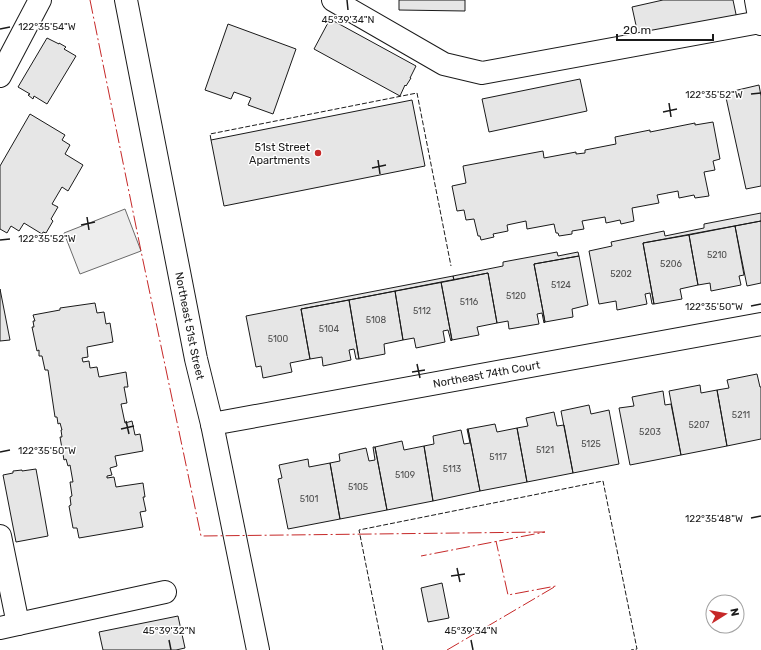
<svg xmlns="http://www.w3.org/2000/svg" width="761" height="650" viewBox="0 0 761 650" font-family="Rubik,sans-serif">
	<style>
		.built { fill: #ededed; stroke: #6a6a6a }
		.building { fill: #e6e6e6; stroke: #1a1a1a }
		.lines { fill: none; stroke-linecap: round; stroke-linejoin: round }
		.minor-casing { stroke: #1a1a1a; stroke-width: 24 }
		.minor { stroke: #fff; stroke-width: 22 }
		.fence { stroke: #1a1a1a; stroke-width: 1; stroke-dasharray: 5 2; stroke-linecap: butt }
		.power { stroke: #c62828; stroke-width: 1; stroke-dasharray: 14 3 2 3; stroke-linecap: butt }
		.ticks { fill: none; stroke: #1a1a1a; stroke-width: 1.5 }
		.poi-dot { fill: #c62828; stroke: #fff; stroke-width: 1.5 }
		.labels { text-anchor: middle; stroke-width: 3; stroke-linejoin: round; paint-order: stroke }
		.number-label { font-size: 9px; fill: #4d4d4d }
		.poi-label { font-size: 11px; fill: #1a1a1a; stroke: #fff; text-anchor: end }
		.street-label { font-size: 11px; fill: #1a1a1a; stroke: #fff }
		.ticks-label { font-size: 10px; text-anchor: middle; fill: #1a1a1a; stroke: #fff; stroke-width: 3; stroke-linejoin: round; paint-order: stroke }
	</style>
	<rect width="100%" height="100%" fill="#fff"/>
	<path class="built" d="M125 209 141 251 80 274 64 233Z"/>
	<path class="building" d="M399 0H465V11L399 10Z
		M663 0H733L737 19 639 39 632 7Z
		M330 19 416 66 410 78H411L406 86 405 85 400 96 314 49Z
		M228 24 296 49 273 114 248 105 251 98 234 92 231 99 205 90Z
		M47 38 59 44V43L66 47 64 49 76 56 47 104 34 96 33 99 28 95 30 94 18 87Z
		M580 79 587 111 489 132 482 99Z
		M759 85 761 96V186L746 189 725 93Z
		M412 100 425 166 224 206 211 140Z
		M30 114 65 135 62 140 70 145 65 154 83 165 68 191 62 187 52 204 58 207 51 219 53 221 46 233 43 232 42 234 24 223 19 231 11 226 7 233 0 229V166Z
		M713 122 720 159 713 161 715 170 704 172 709 196 695 198 694 195 679 198 678 191 657 195 659 203 632 208 634 221 621 224 620 220 606 223 605 217 582 221 584 229 572 231V234L559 236 558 233H556L554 224 527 229 526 221 507 225 508 231 493 234 494 237 481 240 480 236H478L474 219 466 220 464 210 457 211 452 186 466 183 463 166 543 151 544 158 576 152V154L585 153V150L616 144 615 137 650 130V132L695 123V125Z
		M761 213V221L643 243 654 304H652L650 293 645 294 647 304 617 310 616 301 599 304 589 251 612 246 611 242 664 231 665 236 704 228V224Z
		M761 221V283L747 286 735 226Z
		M735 226 744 275 739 276 741 285 711 291 710 283 698 285 689 235Z
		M689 235 698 285 680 289 682 299 654 304 643 243Z
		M557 252 558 256 578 252 579 256 534 264 545 322 544 323 542 313 537 314 539 324 509 329 508 321 497 323 488 273 454 280 453 276 503 266V262Z
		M579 256 588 305 572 309 573 317 545 322 534 264Z
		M488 273 497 323 477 327 479 335 452 340 441 282Z
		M453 276 454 280 301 309 310 359 290 363 292 372 263 378 261 366 256 367 246 316Z
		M441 282 452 340 451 341 448 330 443 331 445 342 416 348 414 338 403 340 395 291Z
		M0 289 10 340 0 341Z
		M395 291 403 340 384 344 385 354 359 359 349 300Z
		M349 300 359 359H356L354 349 349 350 351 360 323 366 322 357 310 359 301 309Z
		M95 303 97 313 104 312 106 324 110 323 113 342 87 347 88 357 82 358 83 362 89 361 90 368 97 367 99 377 126 372 128 387H124L127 403 121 404 125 423 132 421 135 435 140 434 143 451 115 456 117 466 110 468 112 475 107 476V478L114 477 116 487 143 483 145 497H143L146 511 140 512 143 527 79 538 77 528H73L69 506 71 505 70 497 72 496 70 482H73L70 465 68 466 66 459 64 460 60 437H62L61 430H62L60 423 58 424 57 417H55L48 370H45L42 356H39V350L37 351 32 327H34L33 321H35L33 315 60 310V308Z
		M757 374 760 387H761V439L727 446 717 390 729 388 727 380Z
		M700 385 701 393 717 390 727 446 681 455 669 391Z
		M663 391 665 405 671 404 681 455 630 465 619 408 634 406 632 397Z
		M589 405 591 414 609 410 619 464 573 473 561 411Z
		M554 412 557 426 564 425 573 473 527 482 517 428 528 426 526 418Z
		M495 424 497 432 517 428 527 482 480 491 468 429Z
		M467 429H468L480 491 433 501 424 446 434 444 433 436 461 430 464 444 470 443Z
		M402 441 404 450 424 446 433 501 387 510 375 447Z
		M373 447H375L387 510 340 519 330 463 340 461 339 454 366 448 369 461 375 460Z
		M308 459 309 467 330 463 340 519 288 529 278 479 282 478 279 465Z
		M36 469 48 536 16 542 3 475 13 473V471L22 470V471Z
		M442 583 449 618 428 622 421 588Z
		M178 616 185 648 176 650H103L99 632Z"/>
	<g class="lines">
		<g class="minor-casing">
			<g id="minor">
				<path id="s1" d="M126 0 196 359 212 424 258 650"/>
				<path d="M333 0 444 64 482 73 760 22 761 24"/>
				<path d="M756 0 760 22"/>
				<path d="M0 76 40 0"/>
				<path id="s2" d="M212 424 761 324"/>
				<path d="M0 536 18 624 165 592"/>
				<path d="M0 628 18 624"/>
			</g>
		</g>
		<use href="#minor" class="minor"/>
		<path class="fence" d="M211 140 210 134 417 93 451 266
			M383 650 359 530 603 481 637 649 631 650"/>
		<path class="power" d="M90 0 141 251 201 536 545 532 421 556
			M447 650 556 586 508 595 496 541"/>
	</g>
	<path class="ticks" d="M347 0 348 10M0 29 10 27M751 94 761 93M669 103 671 117M663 112 677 109M378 160 380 174M372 168 386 165M87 217 89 230M81 225 95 222M0 240 10 239M751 306 761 304M417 364 420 378M412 372 425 370M126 421 129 434M121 429 134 426M0 452 10 450M751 518 761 516M457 568 460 582M451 576 465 574M169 640 171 650M471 640 473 650"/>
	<circle class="poi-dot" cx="318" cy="153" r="4"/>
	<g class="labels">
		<g class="number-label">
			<text x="717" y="258">5210</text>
			<text x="671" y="267">5206</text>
			<text x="621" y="277">5202</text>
			<text x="561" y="288">5124</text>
			<text x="516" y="299">5120</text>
			<text x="469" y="305">5116</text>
			<text x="422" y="314">5112</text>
			<text x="376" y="323">5108</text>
			<text x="329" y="332">5104</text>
			<text x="278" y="342">5100</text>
			<text x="741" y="418">5211</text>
			<text x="699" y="428">5207</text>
			<text x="650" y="435">5203</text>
			<text x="591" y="447">5125</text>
			<text x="545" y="453">5121</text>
			<text x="498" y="460">5117</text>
			<text x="452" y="472">5113</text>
			<text x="405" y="478">5109</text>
			<text x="358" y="490">5105</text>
			<text x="309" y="502">5101</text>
		</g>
		<g class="poi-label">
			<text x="310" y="151">51st Street<tspan x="310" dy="13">Apartments</tspan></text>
		</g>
		<g class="street-label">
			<text dy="4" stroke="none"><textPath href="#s1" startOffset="332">Northeast 51st Street</textPath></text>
			<text dy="4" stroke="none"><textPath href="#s2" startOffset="279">Northeast 74th Court</textPath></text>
		</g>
	</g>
	<g class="ticks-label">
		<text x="348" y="23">45°39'34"N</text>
		<text x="47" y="30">122°35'54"W</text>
		<text x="714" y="98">122°35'52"W</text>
		<text x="47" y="242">122°35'52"W</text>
		<text x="714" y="310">122°35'50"W</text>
		<text x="47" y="454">122°35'50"W</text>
		<text x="714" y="522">122°35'48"W</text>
		<text x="169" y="634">45°39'32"N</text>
		<text x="471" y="634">45°39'34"N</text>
	</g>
	<g transform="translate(725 614) rotate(79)"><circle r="19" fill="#ffffff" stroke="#a3a3a3"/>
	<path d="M0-3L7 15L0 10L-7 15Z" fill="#c62828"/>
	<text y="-6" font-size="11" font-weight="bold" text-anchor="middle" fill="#1a1a1a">N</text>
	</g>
	<path d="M617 34v6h96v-6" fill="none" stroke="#1a1a1a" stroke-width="2"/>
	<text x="623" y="34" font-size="12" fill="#1a1a1a" stroke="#ffffff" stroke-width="3" paint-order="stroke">20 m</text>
</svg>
